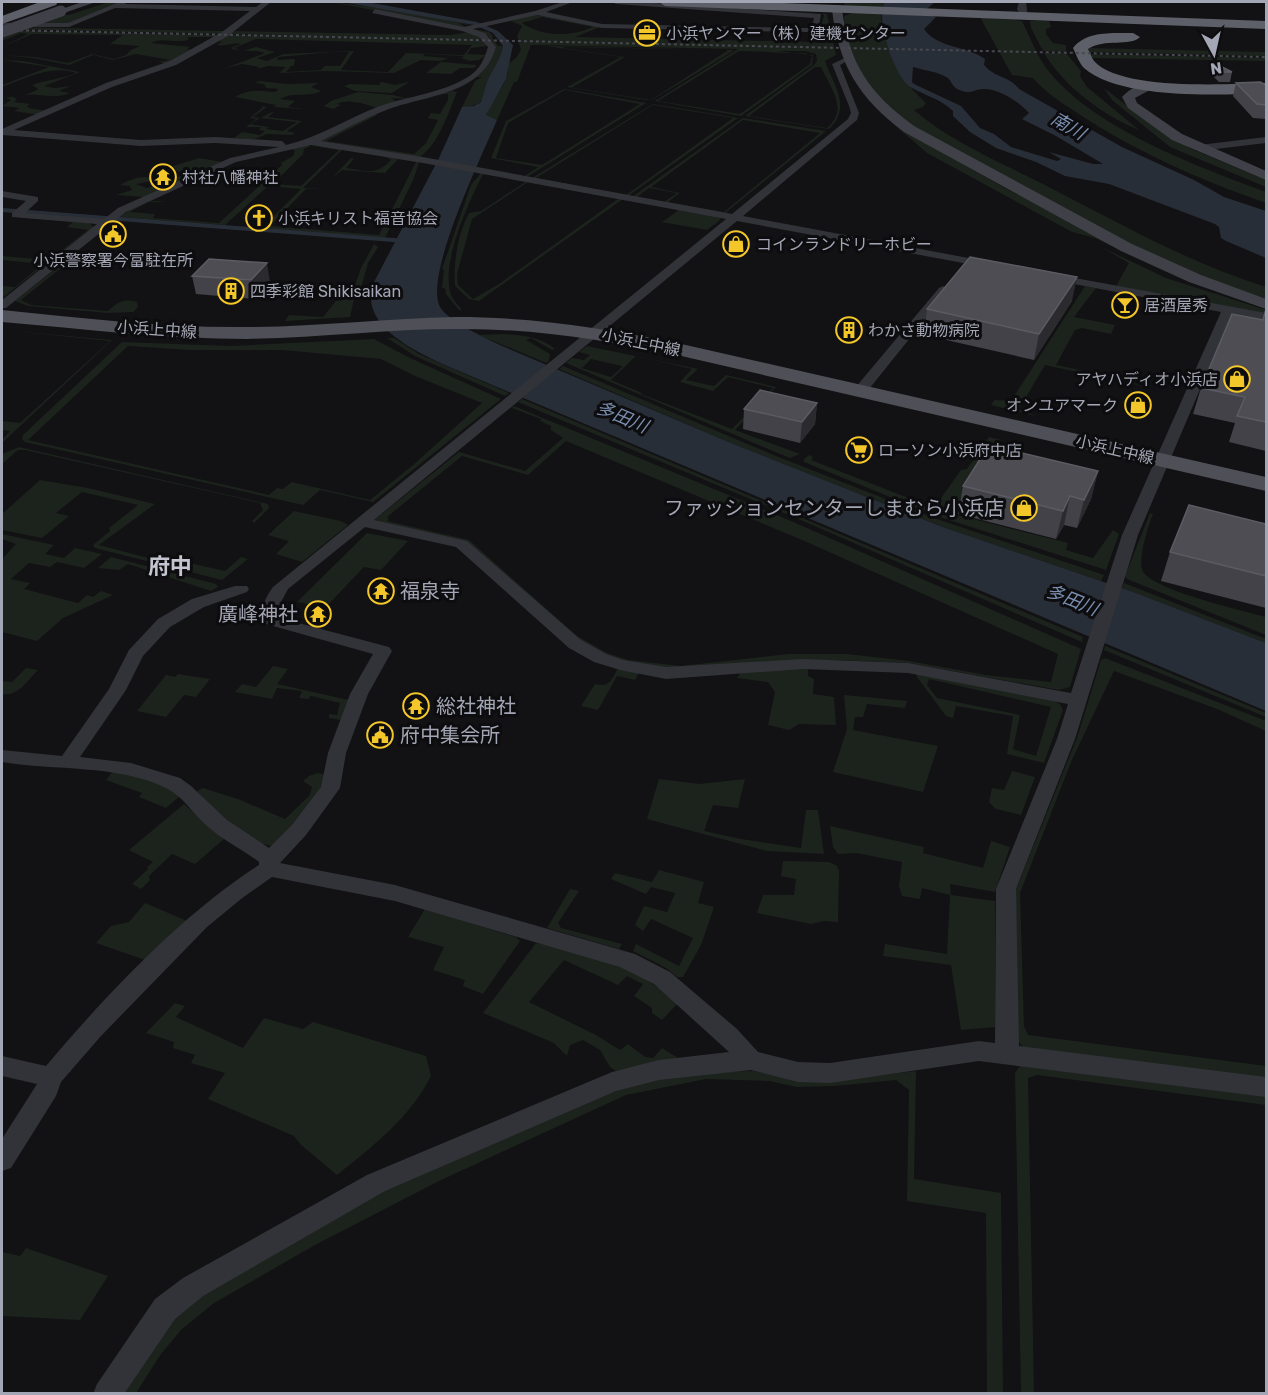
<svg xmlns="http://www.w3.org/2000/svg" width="1268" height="1395" viewBox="0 0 1268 1395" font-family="Rubik,'Noto Sans JP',sans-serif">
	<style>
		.green { fill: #1c231d; fill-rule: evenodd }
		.water { fill: #282e37; fill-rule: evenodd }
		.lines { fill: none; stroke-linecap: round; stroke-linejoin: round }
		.stream { stroke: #282e37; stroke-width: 4 }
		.street { fill: #323338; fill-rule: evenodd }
		.secondary { fill: #404148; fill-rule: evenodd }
		.primary { fill: #4e4f57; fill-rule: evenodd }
		.highway { fill: #5e6069; fill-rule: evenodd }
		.rail { stroke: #47484f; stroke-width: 2; stroke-dasharray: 3 3; stroke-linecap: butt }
		.secondary-bridge { stroke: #404148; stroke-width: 11 }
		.wall { fill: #434248 }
		.shaded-wall { fill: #2b2a2e }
		.building { fill: #4e4d54; stroke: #5b5b63; stroke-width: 1.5 }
		.labels { text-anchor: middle; stroke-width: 6; stroke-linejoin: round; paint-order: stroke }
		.far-poi-label { font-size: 16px; fill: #a3a6b4; stroke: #0d0c0e; text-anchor: start }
		.far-street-label { font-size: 16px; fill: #a3a6b4; stroke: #0d0c0e }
		.far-water-label { font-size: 18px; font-style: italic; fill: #798fb0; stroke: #0d0c0e }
		.poi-label { font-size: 20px; fill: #a3a6b4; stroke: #0d0c0e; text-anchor: start }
		.quarter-label { font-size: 22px; font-weight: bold; fill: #c4c5d0; stroke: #0d0c0e }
	</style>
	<rect width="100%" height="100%" fill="#121113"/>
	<path class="green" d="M109 2H120L66 24 32 25 59 14 69 15Z
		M331 2 417 13 483 28 458 23 466 27H461Z
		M845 2H885C873 18 893 62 903 78 909 87 918 95 926 103L923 107 914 110C951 142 1002 163 1045 185 1117 222 1189 263 1266 287V301L1169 263 1048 201 899 118 866 82 846 41 844 16 852 13 851 8 844 5Z
		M980 11 1017 13 1016 20 1022 21 1036 51 1033 52 1037 53C1073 122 1197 166 1266 192V203C1200 180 1134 151 1076 112 1060 102 1045 92 1033 78L1012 75 981 19Z
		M822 13 827 14 836 55 825 61C834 86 852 107 829 129L745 116 814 65 817 61 816 54 805 51H777L813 55 812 65 741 116 655 101 738 49 531 45 517 82H514L497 120 486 117C490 98 510 86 508 64L516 58 521 50 517 36 522 26 509 20 536 15 600 27 575 37 817 42 824 15ZM542 17 593 27C571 37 543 37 522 23ZM739 51 804 53 812 56 810 64 740 114 658 101ZM815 67H821C831 89 849 109 827 128L749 116Z
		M1030 21H1049L1051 27 1046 29V34L1053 43 1066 45V52L1043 51 1031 28Z
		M2 27 224 31 222 34 2 29Z
		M472 29 489 32 493 36 492 37 498 46H503C501 55 486 97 480 102 475 106 468 107 462 107L475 81 482 77H476L484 70 496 48 488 36Z
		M2 30 221 35 217 37H189L187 38 190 39C178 45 163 36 151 43L190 47 187 49 192 50 168 64 158 62 170 60 136 54 113 60 93 55 69 65 33 58 2 55 35 57 68 63 92 54 114 59 126 55 131 50 140 46 110 44 122 35 32 34 2 47 28 34 21 33 2 41Z
		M230 31 451 35 469 32 484 39 478 40 484 41 487 46 471 48 467 54 486 55 479 60 470 61 461 58 464 56 425 54 423 56 448 58 441 61 421 60 394 73 325 71 279 73 286 67 268 66 257 69 259 67 242 64 223 69 265 53C252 49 242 53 230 48L241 44C232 42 225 47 216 45L222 42 216 40 227 35H293L228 34ZM256 39 471 45H472L464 55 406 53 388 72 341 70 354 51 283 54 267 61 257 58 275 52 256 47 242 51 234 48ZM334 52H349L340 66H325L321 70 286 72 291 66H294L295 59 277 60 278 57Z
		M546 46 733 50V51L652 100 567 87 621 57ZM565 47 727 50V51L651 100H646L571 88 625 57 563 48Z
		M1089 48 1266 52V56L1089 52Z
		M1044 53H1066L1081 71 1080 76 1087 87 1139 130C1102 115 1064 86 1044 53Z
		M1089 54 1266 58V61L1090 58Z
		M2 60 23 61 80 72 44 86 55 88 71 86 59 91 70 93C52 101 32 90 13 97L17 99 14 102 30 104 27 106 29 108 47 111 39 115 14 111 20 108 2 106 11 100 6 98C17 95 30 95 38 89L32 85C47 80 61 79 76 73 52 64 24 79 2 87V85L49 67Z
		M441 62 477 65 474 68H460L451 74 426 73Z
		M259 81 287 84 319 83 311 87 321 91C309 98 294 91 280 99L295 101 288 107 304 109H302L274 107 276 105 235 97C251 88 260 91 275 92L279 89 266 88 264 84 255 83Z
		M381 82 395 85 409 82 392 93 355 91 344 86 350 84 379 85Z
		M1104 88 1164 134 1194 150 1266 180V187L1170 147 1112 100Z
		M564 89 646 103 527 177H523L538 167 491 158 506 121ZM565 90 640 104 542 165 496 158 508 123Z
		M452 91 457 92C448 114 439 143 420 157L320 141 375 113 377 115 326 141 414 154 426 143 438 120 428 118 431 113 440 114 448 100V94H441Z
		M358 92 393 95 409 99 391 98 396 101 379 109C372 106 348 97 337 104L341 105 333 109 324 106 331 101Z
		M653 104 738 118 628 196 532 178ZM653 105 733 118 626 195 536 178Z
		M261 106 267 107 253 117 260 118 272 112H274L268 117 302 121 287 131 295 133 292 135 267 134 252 140 234 138 242 132 260 135 265 131 259 130 261 127H246L256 119 250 118 262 108ZM260 118 297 122 283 131 266 129 269 127 250 124Z
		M743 118 826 131 724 214 632 197ZM743 120 820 133 724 212 668 202 680 193 651 187ZM649 188 676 193H677L664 202 637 197Z
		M897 127 1005 188 1173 275 1095 238 1072 232 927 153Z
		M301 145 343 149 303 188 322 189H306L270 226 379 235 416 162 398 159 385 173 342 170 331 179 351 158 354 159 346 168C366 170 375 177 391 160L386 157 419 162 414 178 385 238 262 228 301 189 268 186 225 225 120 217C135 206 147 198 165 202H148L130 212 155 214 153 218 219 223 282 165 281 163 293 156 295 151 291 148ZM311 146 339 150 301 186 273 184 303 154 304 149Z
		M199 158 223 162 144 197 116 195 132 190 130 186 120 185C133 178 146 174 156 180L136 184 147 188 186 174 177 171 173 166Z
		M481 173 483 174C469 202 440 263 451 295 453 300 458 305 462 310H459L446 294 445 288H442L444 270 442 269 471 185Z
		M527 181 623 199 479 301 469 299 455 286C453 263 458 233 469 213L481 211ZM528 182 618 199 499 284 473 299 458 285 457 274 472 219Z
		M679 210 721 217 720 220 707 230 662 222Z
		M2 216 89 223 94 227 2 298V286L15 287 43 264 2 260V256L49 260 88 230 67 227 73 222Z
		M374 244 378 247 368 263 361 288 356 290 315 286 316 284 354 288 361 268Z
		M1101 247 1166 278 1266 310V315L1116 286 1129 263Z
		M57 268H61L21 300 31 305 108 311C118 302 123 298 137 302L138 307 133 312 108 313 28 306 15 301Z
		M1085 286 1096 288 1074 317 1115 325 1111 334 1082 328 1075 330 1056 365 1123 379 1142 386 1045 365 1019 409 1036 416 991 405 994 400 1011 401Z
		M346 296 354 299 350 317 285 321 289 315 323 317 336 301 342 300Z
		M2 330 112 340 2 443V440L10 431 2 430V421L20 423 110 341Z
		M479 335C504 334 535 332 555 349L552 350 531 338 526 340 550 354 549 361 546 363Z
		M387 338H394L419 354 509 393 505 396 415 356Z
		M374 339 410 358 501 399 373 502 320 490 303 505 25 442 22 439 23 435 122 342 231 346ZM128 346 190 350H282L381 359 415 376 482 403 413 465 370 500 292 482 283 489 277 488 269 495 28 440Z
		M587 346 698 369 686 380 714 386 726 375 776 387 735 430 800 454 790 458 780 454 566 363 572 358 584 360 590 355 579 352ZM636 356 692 369 680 382 713 391 728 377 773 388 732 429 641 394 642 393 611 380ZM591 359 622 366V367L611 377 582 368Z
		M563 366 776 456 934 518 1104 575 1101 581 940 526 731 443 559 369Z
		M522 399 1083 637 1082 642 796 518 518 402Z
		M514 406 791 521 1081 649 1070 687 1059 690 908 663 839 660 667 670 623 662 591 650 465 541 373 521 459 452 525 471 563 438 551 430V426L540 421 541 419 512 408ZM566 441 809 543 1058 654 1051 682 986 675 909 661 847 654H788L681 666 628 660 607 653 577 636 469 540 387 521 389 518 387 517 462 456 528 475Z
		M989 437 1001 440 957 515 1068 543 1066 550 1093 558 1113 530 1119 534 1106 570 937 516 804 462V459L809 455 813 457 811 460 934 508 961 470 967 469Z
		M19 447 268 504 269 508 254 523 252 521 263 510 260 503 25 450H18L2 464V454Z
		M40 480 88 488 155 504 99 545 167 563 172 559 225 571 241 557 248 559 222 580 95 548 93 545 110 531 109 528 138 505 82 492 56 513 69 516 42 538 2 530V514Z
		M294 511 341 521 348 525 302 562 276 554 289 541 268 535Z
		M1150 513 1153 514C1148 527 1139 555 1142 569 1146 589 1245 611 1266 617V635L1127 579 1125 576Z
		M367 533 408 541 381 570 364 567 326 607 297 602Z
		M2 534 54 545 45 554 64 558 75 548 102 554 84 568 57 562 50 567 29 563 11 579 30 583 24 589 78 603 87 595 93 597 101 591 113 595 63 618 37 641 2 632V559L16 544 2 539Z
		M111 557 216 584 218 587 211 591 128 564 119 570 98 568Z
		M1124 583 1266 639V643L1122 588Z
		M1105 646 1266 713V717L1104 650Z
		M1105 658 1266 721V731L1217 709 1114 671 1071 762 1020 893 1024 1026 1028 1035 1266 1066V1079L1024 1048 1018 1041 1015 892 1077 738 1101 660Z
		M273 666 288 669 277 684 349 700 341 720 329 718V714L337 715 340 703 311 696 308 699 299 698 302 691 277 688 272 699 235 692 242 684 256 687Z
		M26 668 38 670C27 681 18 697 2 694V681L12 682Z
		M618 668 639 673 635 680 617 676 598 710 581 706 595 684C610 687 611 681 618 668Z
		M808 668V676L814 679 813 694 834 697 836 725 799 724 789 730 768 725 775 692 768 682 737 678 741 672Z
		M916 673 1055 701 1061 705 1063 710 1044 763 1007 754 1013 716 956 706 953 718 946 716 917 677ZM929 679 1051 707 1036 756 1013 749 1020 715 937 698 927 685Z
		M178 674 210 679 196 697 184 695 166 717 137 711 166 675 175 677Z
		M844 695 907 701 905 708 867 704 863 717H855L853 730 938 746 923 792 833 772 847 729Z
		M113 771C136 774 162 781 180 796L166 808 139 797 142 793 106 780Z
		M1012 771 1035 777 1021 815 996 809 989 802 992 788 1004 790Z
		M318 773 325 775C318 804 293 824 274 846 247 845 214 811 197 791L203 788 238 799 285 819 309 796 312 787 303 781 309 776Z
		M659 779 699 784 745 779 738 808 713 805 704 831 741 839 801 848 806 810H818L824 854 767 851 647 819Z
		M184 804 224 839 195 864 172 854 149 876 150 880 141 889 132 884 148 869 147 867 153 862 129 850Z
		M830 826 924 847 923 853 983 868 991 841 1010 847 995 892 950 884 951 895 995 901V1027L961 1030 951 965 883 956 885 944 947 954 950 895 922 888 920 899 902 896 899 886 902 862 856 853 838 854 833 847Z
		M783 861 829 862 837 866 839 871 838 922 824 921 811 924 757 913 763 895H794L796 879 781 876Z
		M659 870 704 882 698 903 714 907 701 945 683 977H677L666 968 633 951 636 944 679 966 693 938 651 919 643 931 635 925 644 906 667 912 675 893 651 887 646 894 611 879 615 873 652 882Z
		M570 889 579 891 558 923 561 928 622 944 619 949 547 928Z
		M145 903 192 923 151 962 96 943 111 926 129 922Z
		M425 909 516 937 520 941 483 994 463 986 465 980 433 970 444 947 408 937Z
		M536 943C591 952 635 966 678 1003L662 1020 652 1013V1008L634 996 643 984 627 976 618 985 564 960 529 1002 596 1035 620 1050 628 1044 645 1057 653 1058 662 1048 678 1058 616 1071 610 1067 600 1050 583 1040 570 1045 567 1056 554 1043 483 1013Z
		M175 1003 185 1006 176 1017 243 1048 264 1018 303 1029 313 1022 426 1056 431 1076C410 1118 373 1146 337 1175L300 1144 294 1136 208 1099 225 1073 191 1063 195 1055 173 1048 174 1042 146 1033Z
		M1030 1065 1266 1095V1105L1037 1075 1028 1078 1034 1393H1021L1015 1073 1020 1066Z
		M754 1071 798 1080 831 1081 916 1071 914 1179 1001 1193 1003 1393H987L986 1213 907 1201 909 1090 896 1080 835 1086 797 1087 769 1081 706 1079 626 1095 439 1181 315 1245 214 1303 181 1330 161 1354 136 1393 120 1394 158 1335 199 1293 379 1192 615 1090 663 1078 709 1072Z
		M26 1248 108 1276 80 1320 2 1316V1252L20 1256Z"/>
	<path class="water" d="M342 2H367L477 22 498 31 513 45 506 79 486 115 497 120C484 152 419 283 442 310 452 322 485 338 500 345L731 443 940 526 1133 592 1266 643V711L452 368C427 357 379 336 372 306 370 298 372 290 374 282L439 158 462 107 474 106 481 102C483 96 485 89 487 82 492 70 500 61 503 46L493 33 474 25Z
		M885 2H935L923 12 936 17 924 29C937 48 967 46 985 59L984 65C996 79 1010 76 1019 89L1122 147 1194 180 1224 197 1266 211V258L1226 241 1221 238 1219 227 1215 224 1109 184 1065 176 1036 162 996 148 970 132 953 116V111C941 99 926 96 912 88 895 80 874 16 885 2ZM913 67C926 71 937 71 948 78 952 82 952 86 957 89 973 96 972 89 984 89 1000 89 1019 102 1029 113L1022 119 1056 136 1103 164H1093L1049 152 1061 159 1057 161 1011 147 994 134 980 128 961 106 914 84 912 82Z"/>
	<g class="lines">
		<path class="stream" d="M2 210 406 241"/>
		<path class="street" d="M119 2H127L125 4 256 7 263 2H271L228 36 176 65 112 87 14 130 141 140 215 137 282 141 286 145C320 137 348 118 380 106 409 96 442 93 468 77 480 69 484 60 488 47L479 37 462 31 372 13 375 9 464 27 535 11 563 2H573L546 12 602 24 806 28 812 27 814 18 616 4 612 2H640L821 14 818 31 806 32 602 28 537 15 473 29 485 33 496 47C483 94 428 95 389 109 365 118 343 130 321 141L423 157 732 214 848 119 851 113 849 106 832 64 847 57 851 59 840 65 859 113 857 120 743 216 990 262 996 265 990 268 737 221 374 520 467 541 581 640 606 654 623 660 666 667 803 659 908 663 1071 693 1122 535 1221 312 1053 280 1047 277 1053 274 1266 313V321L1232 314 1138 535 1075 739 1016 889 1019 1046 1266 1077V1097L979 1061 830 1083 798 1082 751 1070 659 1080 616 1091 385 1191 203 1296 175 1319 124 1394H93L97 1384 155 1299 183 1278 367 1175 612 1072 659 1060 729 1052 654 984 620 967 395 901 272 877 241 899 207 927 101 1036 61 1082 56 1096 11 1168 2 1171V1139L37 1084 2 1076V1056L46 1066C105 996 182 914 259 865V862C242 849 222 840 206 825 192 813 183 796 166 788 116 764 56 771 2 762V750L62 756 109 689 129 650 158 619 192 599 235 586H247L249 589 247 592 204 607 170 627 143 656 126 690 80 757 131 763 180 778 191 786 227 820 269 848 292 825 321 787 328 753 350 694 373 654 266 624C259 610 265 598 273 587L726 219 423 163 311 145 236 162 126 212 6 308H2V300L97 224 12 217V213L26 201 2 197V191L38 197V201L25 213 104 219 118 208 230 158 279 147 215 143 141 146 2 135V129L106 83 170 61 222 32 250 11 115 8 69 27H2V23H68ZM365 527 456 547 569 648 594 662 620 670 666 679 803 669 908 673 1068 704 1057 739 996 889 995 1043 979 1041 830 1063 798 1062 758 1052 737 1029 670 972 635 954 395 885 280 863 306 835 340 788 346 753 368 694 392 651 389 647 287 620 280 617 281 602 288 589Z
			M1019 2H1026L1028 19 1021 17 1017 9Z
			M1266 137V143L1199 151 1194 148 1199 145Z
			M943 286 949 290 947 292 865 394H855L853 391 855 388 939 288Z"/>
		<path class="secondary" d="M82 2H96L61 14 56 11Z
			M837 7 842 10C850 65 869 93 914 126L1132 244 1201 275 1266 299V309L1189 282 1121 251 904 132C859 98 839 66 832 10Z
			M1151 82 1157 86 1135 98 1137 103 1182 134 1266 171V180L1172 140 1128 108 1122 97C1130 88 1139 85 1151 82Z"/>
		<path class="primary" d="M2 310C84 318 165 328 247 327 317 327 386 318 456 317 531 317 604 328 677 343L1266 477V491L677 355C604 340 531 328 456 329 386 329 317 338 247 339 165 339 84 329 2 322Z"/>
		<path class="highway" d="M40 2H58L56 5 2 24V16Z
			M659 2H756L1266 21V29L665 6Z
			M1119 33H1133L1140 37C1130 47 1104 38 1088 49 1090 53 1092 58 1094 61 1121 91 1227 84 1266 83V93C1220 95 1121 100 1084 68 1079 63 1076 54 1073 48 1084 34 1103 33 1119 33Z"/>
		<path class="rail" d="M2 30 1266 57"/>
		<path class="secondary-bridge" d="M2 32 61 11"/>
	</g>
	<path class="wall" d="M1217 67 1232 72 1230 82H1219L1214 77Z
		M1236 83 1266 85V119L1253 118 1233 96Z
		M192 276 270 282 254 299 196 294Z
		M1072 301 1034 360 924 335 927 309Z
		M1266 309V451L1229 442 1235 423 1193 414 1201 388 1263 320Z
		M817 403 815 424 800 443 743 429 744 409Z
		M1013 454 1098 471 1091 499 1077 528 1064 525 1056 539 958 514 963 486Z
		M1266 524V608L1161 581 1170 552Z"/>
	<path class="shaded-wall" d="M267 263 270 282 254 299 251 280Z
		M1077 277 1072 301 1034 360 1039 334Z
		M817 403 815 424 800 443 802 422Z
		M1098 471 1091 499 1077 528 1084 500Z
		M1070 496 1064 525 1056 539 1063 511Z"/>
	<path class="building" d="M1218 65 1232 72H1222L1217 67Z
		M1260 82 1266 85V105L1257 104 1236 83Z
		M970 257 1077 277 1039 334 927 309Z
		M209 259 267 263 251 280 192 276Z
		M1266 309V422L1237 416 1245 397 1201 388 1232 314 1263 320Z
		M760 390 817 403 802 422 744 409Z
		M987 448 1013 454 1022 453 1098 471 1084 500 1070 496 1063 511 963 486Z
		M1189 505 1266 524V576L1170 552Z"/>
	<defs>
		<g id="office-ring" transform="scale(1.35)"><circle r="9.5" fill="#0d0c0e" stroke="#f3c729" stroke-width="1.5"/><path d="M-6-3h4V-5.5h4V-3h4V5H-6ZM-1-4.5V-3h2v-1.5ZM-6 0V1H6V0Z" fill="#f3c729"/></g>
		<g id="temple-ring" transform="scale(1.35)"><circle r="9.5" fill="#0d0c0e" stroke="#f3c729" stroke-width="1.5"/><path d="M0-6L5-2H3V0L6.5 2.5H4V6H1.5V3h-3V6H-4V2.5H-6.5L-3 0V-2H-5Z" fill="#f3c729"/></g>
		<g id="church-ring" transform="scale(1.35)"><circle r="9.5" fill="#0d0c0e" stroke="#f3c729" stroke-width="1.5"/><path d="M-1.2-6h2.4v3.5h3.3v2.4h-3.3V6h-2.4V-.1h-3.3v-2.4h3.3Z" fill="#f3c729"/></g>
		<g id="civic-ring" transform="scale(1.35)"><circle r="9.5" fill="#0d0c0e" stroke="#f3c729" stroke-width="1.5"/><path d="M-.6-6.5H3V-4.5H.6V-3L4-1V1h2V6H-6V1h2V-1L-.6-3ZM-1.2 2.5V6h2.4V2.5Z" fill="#f3c729"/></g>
		<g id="shop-ring" transform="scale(1.35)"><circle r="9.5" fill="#0d0c0e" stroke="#f3c729" stroke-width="1.5"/><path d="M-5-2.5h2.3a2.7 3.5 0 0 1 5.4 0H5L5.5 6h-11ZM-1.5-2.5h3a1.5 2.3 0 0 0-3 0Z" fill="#f3c729"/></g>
		<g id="building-ring" transform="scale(1.35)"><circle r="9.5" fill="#0d0c0e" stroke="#f3c729" stroke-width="1.5"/><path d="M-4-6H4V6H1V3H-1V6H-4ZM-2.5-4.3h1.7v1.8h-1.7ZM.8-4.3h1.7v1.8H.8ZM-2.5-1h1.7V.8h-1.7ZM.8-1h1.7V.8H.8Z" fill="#f3c729"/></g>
		<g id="bar-ring" transform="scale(1.35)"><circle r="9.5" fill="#0d0c0e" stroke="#f3c729" stroke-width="1.5"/><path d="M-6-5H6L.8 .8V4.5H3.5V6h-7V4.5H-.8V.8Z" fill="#f3c729"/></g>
		<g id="supermarket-ring" transform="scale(1.35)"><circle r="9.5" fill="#0d0c0e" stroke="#f3c729" stroke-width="1.5"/><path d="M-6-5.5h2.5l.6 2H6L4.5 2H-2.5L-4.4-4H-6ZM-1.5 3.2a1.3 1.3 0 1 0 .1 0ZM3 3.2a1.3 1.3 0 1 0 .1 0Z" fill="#f3c729"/></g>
	</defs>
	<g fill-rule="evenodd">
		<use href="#office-ring" x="647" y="33"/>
		<use href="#temple-ring" x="163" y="177"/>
		<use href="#church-ring" x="259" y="218"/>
		<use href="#civic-ring" x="113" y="234"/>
		<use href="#shop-ring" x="736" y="244"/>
		<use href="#building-ring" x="231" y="291"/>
		<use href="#bar-ring" x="1125" y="305"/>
		<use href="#building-ring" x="849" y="330"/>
		<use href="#shop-ring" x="1237" y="379"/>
		<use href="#shop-ring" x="1138" y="405"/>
		<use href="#supermarket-ring" x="859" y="450"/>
		<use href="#shop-ring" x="1024" y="508"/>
		<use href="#temple-ring" x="381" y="591"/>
		<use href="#temple-ring" x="318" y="614"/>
		<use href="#temple-ring" x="416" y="706"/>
		<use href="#civic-ring" x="380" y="735"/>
	</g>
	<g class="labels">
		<g class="far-poi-label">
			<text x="666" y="39">小浜ヤンマー（株）建機センター</text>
			<text x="182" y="183">村社八幡神社</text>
			<text x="278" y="224">小浜キリスト福音協会</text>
			<text x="756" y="250">コインランドリーホビー</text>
			<text x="113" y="266" text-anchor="middle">小浜警察署今富駐在所</text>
			<text x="250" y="297">四季彩館 Shikisaikan</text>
			<text x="1144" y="311">居酒屋秀</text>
			<text x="868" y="336">わかさ動物病院</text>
			<text x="1218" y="385" text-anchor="end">アヤハディオ小浜店</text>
			<text x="1118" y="411" text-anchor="end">オンユアマーク</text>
			<text x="878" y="456">ローソン小浜府中店</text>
		</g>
		<g class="far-street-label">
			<text transform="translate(157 329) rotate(4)" y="6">小浜上中線</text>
			<text transform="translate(641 342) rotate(12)" y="6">小浜上中線</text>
			<text transform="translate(1115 449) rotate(13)" y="6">小浜上中線</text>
		</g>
		<g class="far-water-label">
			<text transform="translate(1068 126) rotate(30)" y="6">南川</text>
			<text transform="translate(622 417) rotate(23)" y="6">多田川</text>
			<text transform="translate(1072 600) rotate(22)" y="6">多田川</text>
		</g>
		<g class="poi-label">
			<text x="1004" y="515" text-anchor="end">ファッションセンターしまむら小浜店</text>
			<text x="400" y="598">福泉寺</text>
			<text x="298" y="621" text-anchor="end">廣峰神社</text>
			<text x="436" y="713">総社神社</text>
			<text x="400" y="742">府中集会所</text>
		</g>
		<g class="quarter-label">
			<text x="170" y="574">府中</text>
		</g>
	</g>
	<rect width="1268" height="1395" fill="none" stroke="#a3a6b4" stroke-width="6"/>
	<g transform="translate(1214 54) rotate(172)" stroke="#0d0c0e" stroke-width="4.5" paint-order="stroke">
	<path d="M0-4.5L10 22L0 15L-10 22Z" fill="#a3a6b4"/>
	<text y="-9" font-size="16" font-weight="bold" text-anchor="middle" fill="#a3a6b4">N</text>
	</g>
</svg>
